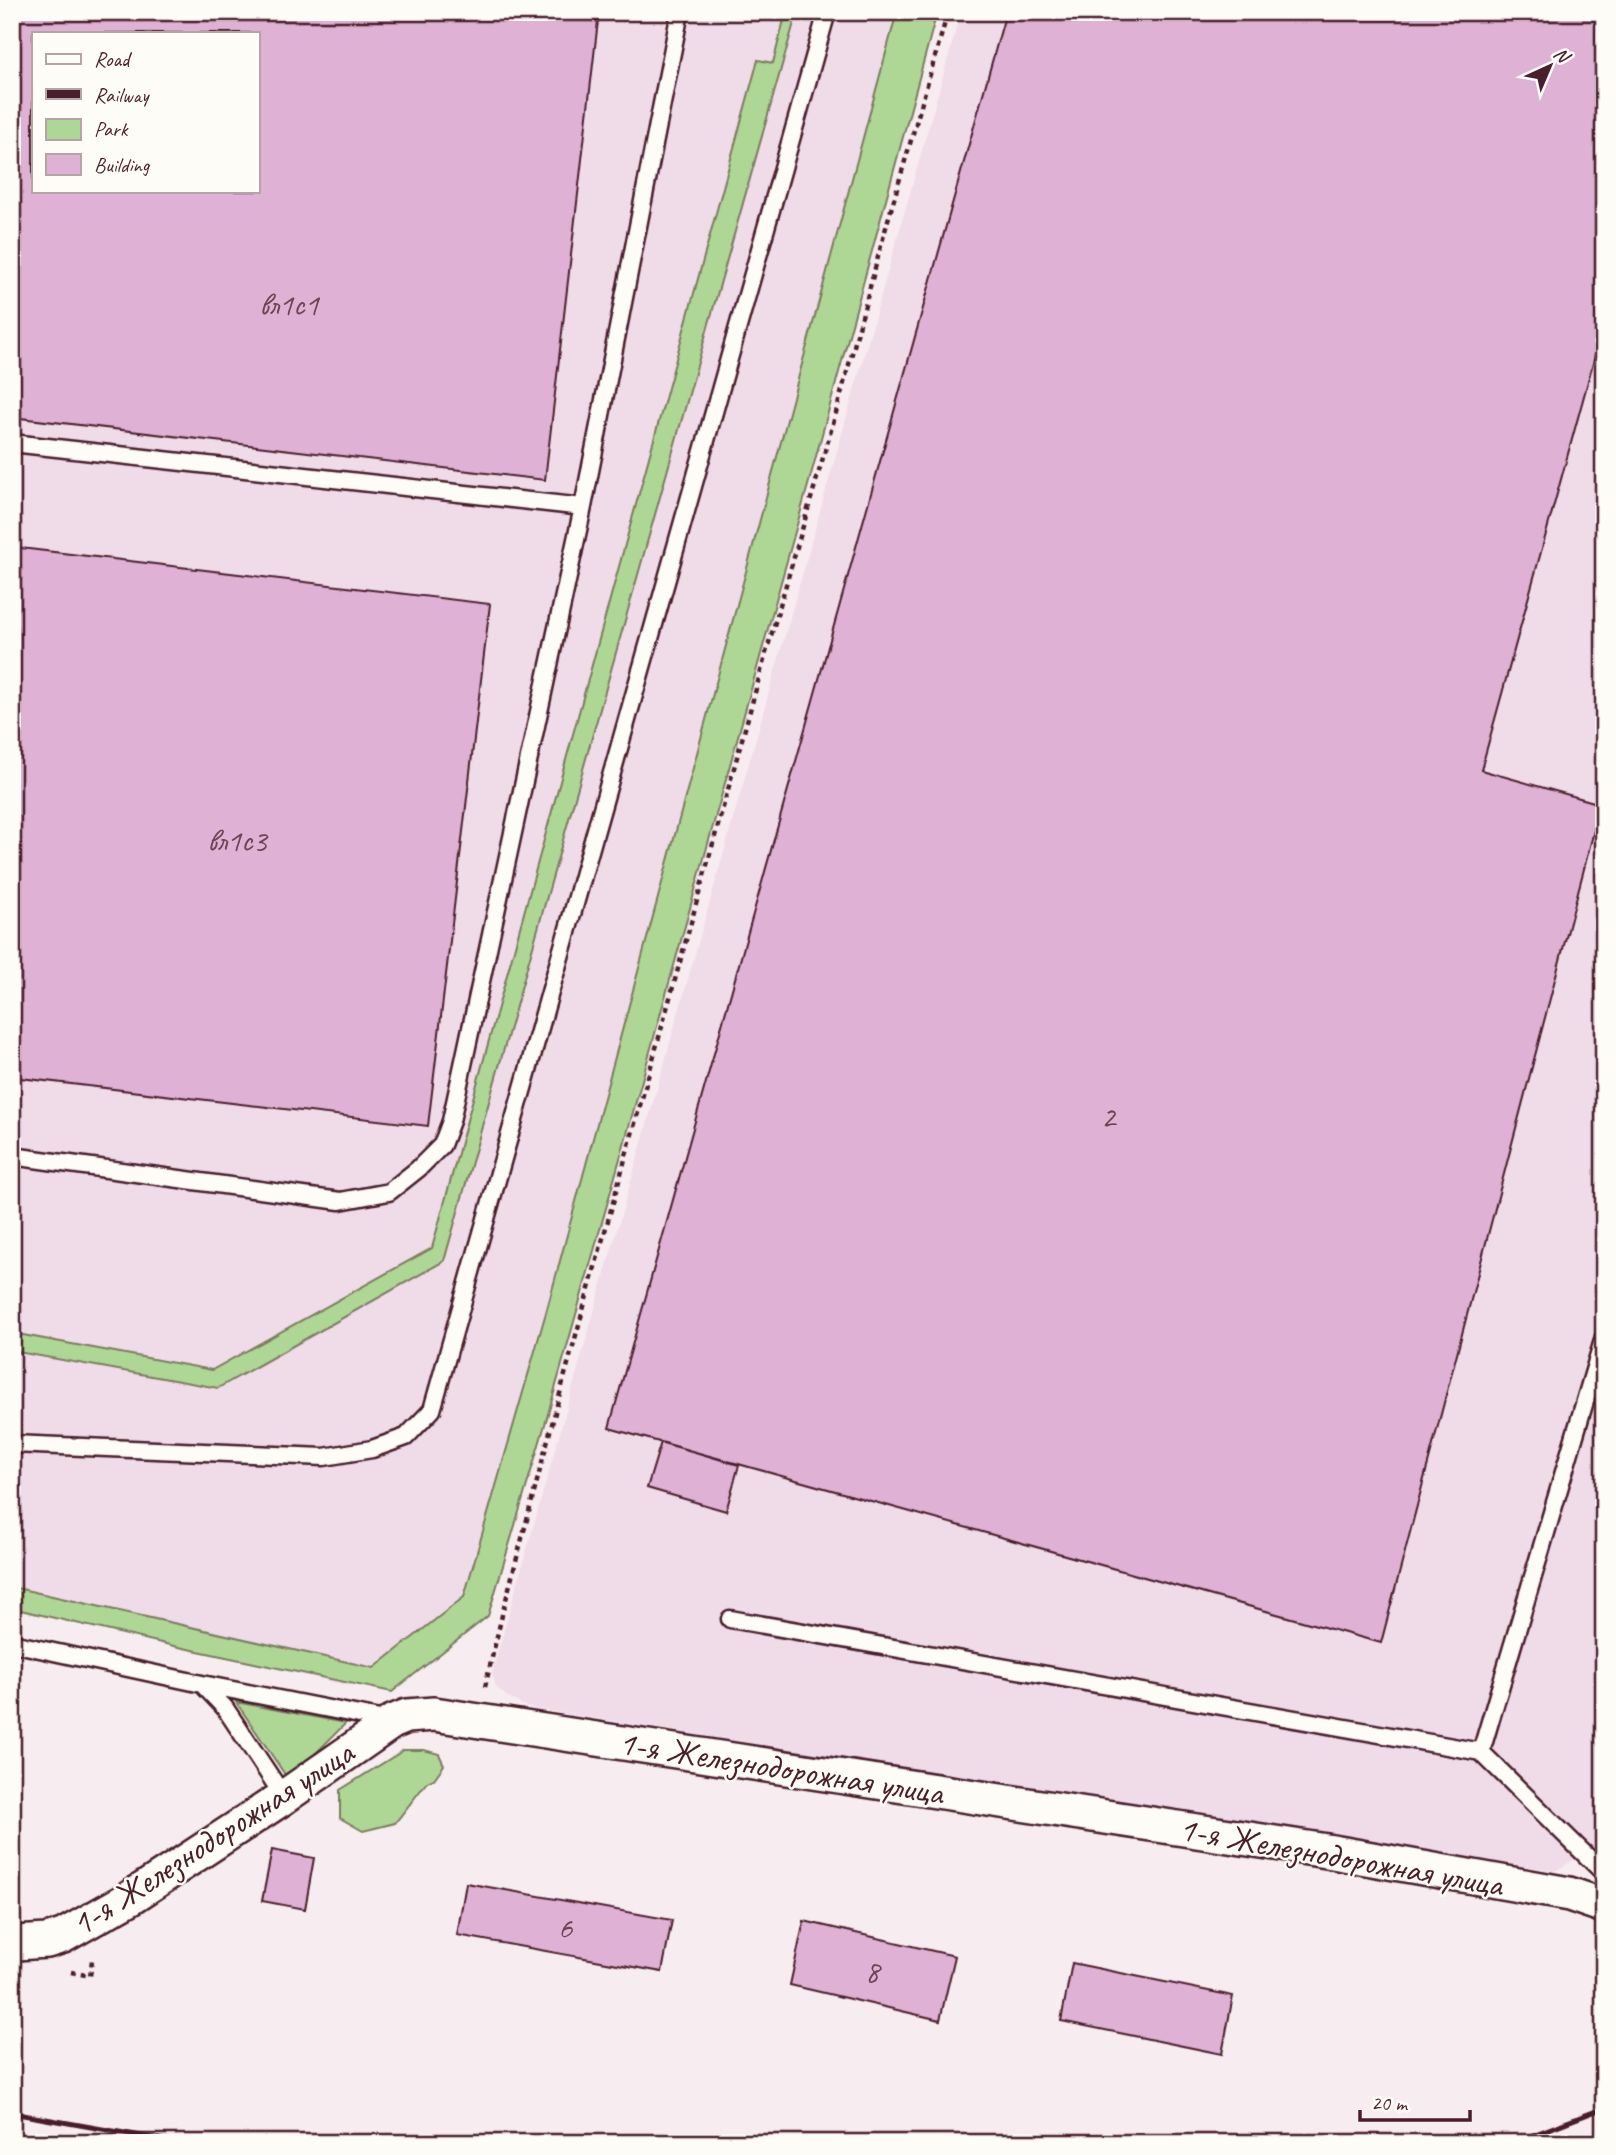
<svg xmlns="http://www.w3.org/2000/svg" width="1616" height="2155" viewBox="0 0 1616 2155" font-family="Caveat,sans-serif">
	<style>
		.built { fill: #f0dbe8; fill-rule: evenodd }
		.green { fill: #aed795; stroke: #7c7b60; stroke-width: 2 }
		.building { fill: #dfb1d4; stroke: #4a1f2b; stroke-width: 2; fill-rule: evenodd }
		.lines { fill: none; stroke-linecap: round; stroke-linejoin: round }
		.service-casing { stroke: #4a1f2b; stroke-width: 21 }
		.minor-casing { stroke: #4a1f2b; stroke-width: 38 }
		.path { stroke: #4a1f2b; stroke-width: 4.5; stroke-dasharray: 5 5; stroke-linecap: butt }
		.service { stroke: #fdfcf7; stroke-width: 16 }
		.minor { stroke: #fdfcf7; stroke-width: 33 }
		.rail { stroke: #4a1f2b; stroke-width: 5 }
		.labels { text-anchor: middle; stroke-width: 5; stroke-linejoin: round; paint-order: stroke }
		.number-label { font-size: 32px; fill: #6f4455 }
		.street-label { font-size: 35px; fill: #4a1f2b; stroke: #fdfcf7 }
	</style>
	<rect width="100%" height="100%" fill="#f7edf0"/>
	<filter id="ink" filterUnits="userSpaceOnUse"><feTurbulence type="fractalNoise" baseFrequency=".0143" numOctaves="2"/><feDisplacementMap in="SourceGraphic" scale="14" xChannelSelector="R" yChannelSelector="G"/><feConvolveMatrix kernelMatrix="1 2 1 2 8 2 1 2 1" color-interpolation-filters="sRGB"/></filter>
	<g filter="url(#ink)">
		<path class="built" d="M12 12H897L555 1278 464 1597 349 1686 12 1607ZM33 33H257V191H33Z
			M961 12H1604V1842L1555 1871 529 1708 509 1698 496 1687 492 1673Z"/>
		<path class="green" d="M786 12H797L444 1261 218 1388 12 1351V1333L212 1370 432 1248 758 60 773 63Z
			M897 12H937L812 471 637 1098 546 1421 488 1616 392 1692 174 1646 12 1608V1587L374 1668 464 1597 547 1309Z
			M236 1702 346 1723 310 1759 286 1776Z
			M404 1750H424L439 1754 444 1765 434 1779 427 1782 395 1823 363 1831 340 1818V1790Z"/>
		<path class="building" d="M12 12H599L545 480 12 417ZM33 33H257V191H33Z
			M1006 12H1574L1604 21V323L1481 770 1601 804 1381 1643 609 1428Z
			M12 547 490 604 428 1126 12 1077Z
			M661 1442 739 1465 726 1511 647 1488Z
			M272 1850 314 1858 305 1909 262 1901Z
			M466 1883 672 1920 662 1972 457 1935Z
			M804 1921 955 1956 940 2020 790 1985Z
			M1072 1963 1233 1996 1222 2054 1061 2021Z"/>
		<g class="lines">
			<g class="service-casing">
				<path id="service" d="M12 443 583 507
					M12 1156 340 1201 389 1192 418 1169 442 1145 451 1121 583 507 680 12
					M12 1444 324 1457 372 1449 406 1437 432 1410 827 12
					M730 1619 1481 1752 1604 1337
					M12 1643 202 1684 390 1721
					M204 1686 225 1708 284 1797
					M1481 1752 1604 1873"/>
			</g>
			<g class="minor-casing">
				<path id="minor" d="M16 1943 47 1941 63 1936 130 1898 284 1797 392 1722 407 1716 434 1714 1327 1851 1569 1894 1604 1906"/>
			</g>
			<path class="path" d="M485 1687 503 1611 563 1382 766 653 834 420 888 220 948 12
				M71 1972 90 1976 92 1960"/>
			<use href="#service" class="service"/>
			<use href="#minor" class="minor"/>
			<path class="rail" d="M12 2113 181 2143
				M1512 2143 1604 2108"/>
		</g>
	</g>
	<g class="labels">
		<g class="number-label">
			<text x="289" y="315">вл1с1</text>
			<text x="237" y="851">вл1с3</text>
			<text x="1108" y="1127">2</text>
			<text x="565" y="1938">6</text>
			<text x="872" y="1982">8</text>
		</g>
		<g class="street-label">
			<text transform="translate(781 1767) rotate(9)" y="12">1-я Железнодорожная улица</text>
			<text transform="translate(212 1838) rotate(-33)" y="12">1-я Железнодорожная улица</text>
			<text transform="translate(1341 1856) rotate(10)" y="12">1-я Железнодорожная улица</text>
		</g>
	</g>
	<rect width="1616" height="2155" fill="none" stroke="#fdfcf7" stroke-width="42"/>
	<rect x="21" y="21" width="1574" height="2113" fill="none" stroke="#4a1f2b" stroke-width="2.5" filter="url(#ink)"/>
	<rect x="32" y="32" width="228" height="161" fill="#fdfcf7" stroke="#b5a4a5" stroke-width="2"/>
	<rect x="46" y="54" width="35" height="10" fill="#fdfcf7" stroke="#b5a4a5" stroke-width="2"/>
	<text x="94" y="66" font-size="21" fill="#4a1f2b">Road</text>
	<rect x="46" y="89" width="35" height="10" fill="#4a1f2b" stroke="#b5a4a5" stroke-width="2"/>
	<text x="94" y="102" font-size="21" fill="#4a1f2b">Railway</text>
	<rect x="46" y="119" width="35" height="21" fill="#aed795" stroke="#b5a4a5" stroke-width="2"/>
	<text x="94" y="136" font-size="21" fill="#4a1f2b">Park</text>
	<rect x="46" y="154" width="35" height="21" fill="#dfb1d4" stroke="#b5a4a5" stroke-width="2"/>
	<text x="94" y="172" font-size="21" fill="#4a1f2b">Building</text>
	<g transform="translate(1550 66) rotate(44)" stroke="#fdfcf7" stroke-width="5" paint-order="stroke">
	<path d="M0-5L12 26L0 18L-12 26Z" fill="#4a1f2b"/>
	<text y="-10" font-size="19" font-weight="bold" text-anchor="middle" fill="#4a1f2b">N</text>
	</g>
	<path d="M1360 2110v10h110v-10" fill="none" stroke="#4a1f2b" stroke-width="3.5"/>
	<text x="1371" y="2110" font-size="21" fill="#4a1f2b" stroke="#fdfcf7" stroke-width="5" paint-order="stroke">20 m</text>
</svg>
